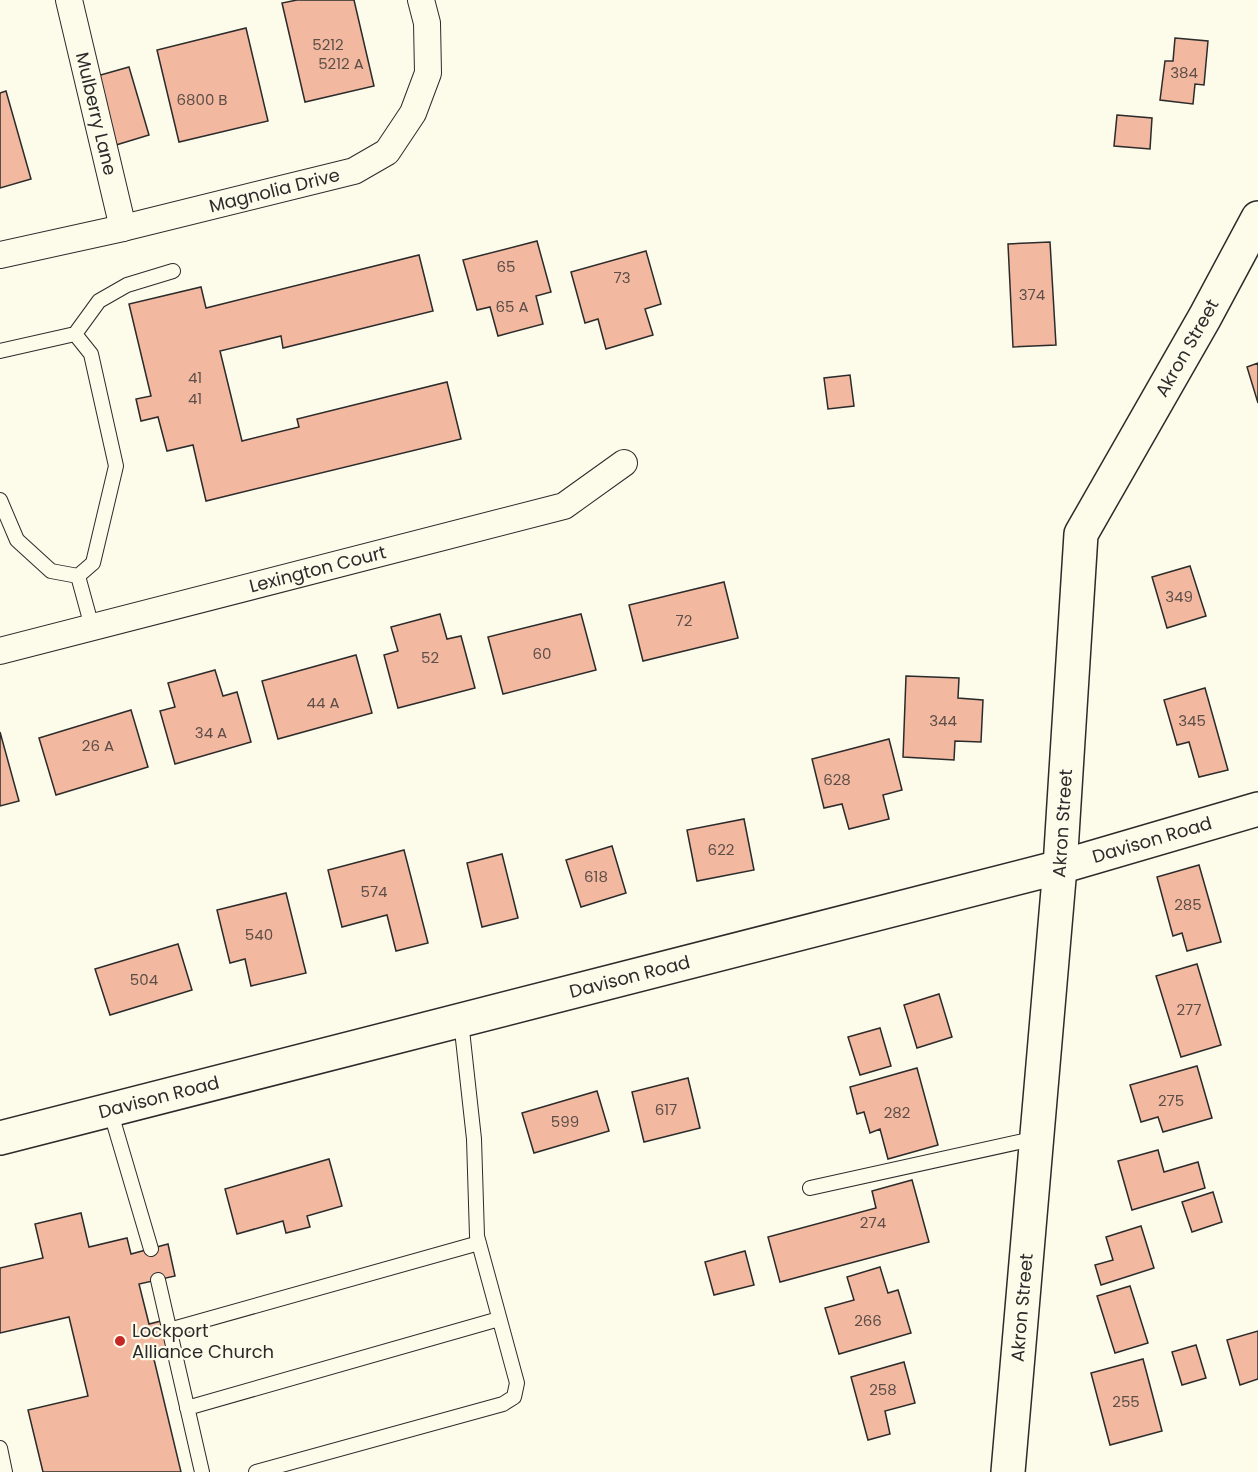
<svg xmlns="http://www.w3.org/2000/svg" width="1258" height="1472" viewBox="0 0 1258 1472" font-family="Poppins,sans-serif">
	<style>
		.building { fill: #f2b8a0; stroke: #2b2b2b; stroke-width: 1.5 }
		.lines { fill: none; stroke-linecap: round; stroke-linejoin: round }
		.lane-casing { stroke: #2b2b2b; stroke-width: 16 }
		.street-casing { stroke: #2b2b2b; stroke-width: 28 }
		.secondary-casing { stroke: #2b2b2b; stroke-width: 36 }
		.lane { stroke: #fdfbea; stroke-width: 14 }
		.street { stroke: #fdfbea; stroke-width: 26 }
		.secondary { stroke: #fdfbea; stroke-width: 33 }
		.poi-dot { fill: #c62828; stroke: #fdfbea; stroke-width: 2 }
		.labels { text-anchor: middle; stroke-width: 4.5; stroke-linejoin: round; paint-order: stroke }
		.number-label { font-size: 15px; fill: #5d4e48 }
		.street-label { font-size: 18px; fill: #2b2b2b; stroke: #fdfbea }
		.poi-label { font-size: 18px; fill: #2b2b2b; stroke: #fdfbea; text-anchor: start }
	</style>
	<rect width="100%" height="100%" fill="#fdfbea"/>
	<path class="building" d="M297 0H354L374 86 305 102 282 3Z
		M246 28 268 121 179 142 157 50Z
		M1175 38 1208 41 1204 85 1195 84 1193 104 1160 100 1165 61H1173Z
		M129 67 149 135 116 145 97 76Z
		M6 91 31 179 0 188V93Z
		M1117 115 1152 118 1150 149 1114 146Z
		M537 241 551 292 536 296 543 324 498 336 490 307 477 310 463 260Z
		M1050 242 1056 345 1013 347 1008 244Z
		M646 251 661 304 645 309 653 335 606 349 598 319 585 323 571 272Z
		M419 255 433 311 283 348 281 336 220 351 242 441 299 427 297 419 447 382 461 439 206 501 193 445 167 451 158 417 141 421 136 399 151 396 129 304 201 287 206 308Z
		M1258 363V403L1247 367Z
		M850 375 854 406 828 409 824 378Z
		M1190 566 1206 616 1167 628 1152 577Z
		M724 582 738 638 643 661 629 605Z
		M440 614 447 639 461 636 475 688 398 708 384 655 398 651 391 627Z
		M581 614 596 670 503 694 488 637Z
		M356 655 372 713 278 739 262 681Z
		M215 670 223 696 237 692 251 742 175 764 160 711 175 707 168 683Z
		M906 676 959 678 958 698 983 700 981 742 955 741 954 760 903 757Z
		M1205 688 1228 770 1199 777 1189 742 1177 745 1164 700Z
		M131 710 148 767 56 795 39 738Z
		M0 732 19 801 0 806Z
		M889 739 902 790 883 795 889 819 849 829 842 804 824 808 812 759Z
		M744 819 754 870 697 881 687 830Z
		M612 846 626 893 581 907 566 860Z
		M404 850 428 943 396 951 387 915 342 927 328 870Z
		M502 854 518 918 482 927 467 863Z
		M1199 865 1221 942 1187 951 1182 933 1173 936 1157 877Z
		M286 893 306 973 251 986 245 959 230 963 217 910Z
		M178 944 192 990 110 1015 95 969Z
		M1197 964 1221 1045 1181 1057 1156 976Z
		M939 994 952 1037 917 1048 904 1005Z
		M880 1028 891 1066 860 1075 848 1037Z
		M1197 1066 1212 1118 1163 1132 1158 1117 1141 1122 1130 1085Z
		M917 1068 938 1145 888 1159 880 1129 870 1133 864 1112 857 1114 850 1087Z
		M688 1078 700 1128 644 1142 632 1092Z
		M597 1091 609 1131 534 1153 522 1113Z
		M1158 1150 1164 1172 1198 1162 1205 1188 1132 1210 1118 1161Z
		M329 1159 342 1206 307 1216 310 1227 286 1233 283 1221 237 1234 225 1189Z
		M912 1180 929 1242 780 1282 768 1237 876 1208 872 1191Z
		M1213 1192 1222 1222 1192 1232 1182 1202Z
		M81 1213 89 1247 127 1238 131 1254 168 1244 175 1276 139 1284 149 1324 161 1321 167 1348 152 1351 181 1472H43L28 1410 88 1396 69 1317 0 1333V1268L43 1258 35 1224Z
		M1141 1226 1154 1268 1101 1285 1095 1265 1113 1260 1106 1237Z
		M745 1251 754 1285 714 1295 705 1262Z
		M880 1267 888 1293 898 1290 911 1333 839 1354 825 1308 854 1300 847 1277Z
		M1130 1286 1148 1343 1115 1353 1097 1296Z
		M1258 1331V1379L1240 1385 1227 1340Z
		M1196 1345 1206 1378 1182 1385 1172 1352Z
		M1143 1359 1162 1431 1110 1445 1091 1373Z
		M904 1362 915 1403 885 1411 890 1434 868 1440 851 1377Z"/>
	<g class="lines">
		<g class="lane-casing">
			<path id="lane" d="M75 334 99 301 127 285 173 271
				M0 351 75 334 91 354 116 466 93 563 78 576
				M0 500 17 540 51 571 78 576
				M78 576 92 627
				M110 1110 151 1249
				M810 1188 1037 1138
				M158 1280 202 1472
				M169 1330 479 1243
				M187 1408 499 1319
				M0 1448 5 1472
				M256 1472 503 1404 514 1397 517 1383 477 1236 474 1139 461 1021"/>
		</g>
		<g class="street-casing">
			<g id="street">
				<path id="s1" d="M69 0 123 228"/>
				<path id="s2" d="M0 255 123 228 354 171 387 152 413 113 428 73 427 23 421 0"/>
				<path id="s3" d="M0 651 564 506 624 463"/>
			</g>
		</g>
		<g class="secondary-casing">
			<g id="secondary">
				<path id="s4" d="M0 1138 1060 867 1258 809"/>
				<path id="s5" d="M1008 1472 1060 867 1081 534 1205 317 1258 218"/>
			</g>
		</g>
		<use href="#lane" class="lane"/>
		<use href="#street" class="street"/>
		<use href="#secondary" class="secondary"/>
	</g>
	<circle class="poi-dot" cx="120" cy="1341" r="6"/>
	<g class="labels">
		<g class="number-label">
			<text x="328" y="50">5212</text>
			<text x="341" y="69">5212 A</text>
			<text x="1184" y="78">384</text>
			<text x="202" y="105">6800 B</text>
			<text x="506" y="272">65</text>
			<text x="622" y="283">73</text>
			<text x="1032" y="300">374</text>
			<text x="512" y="312">65 A</text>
			<text x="195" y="383">41</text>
			<text x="195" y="404">41</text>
			<text x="1179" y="602">349</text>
			<text x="684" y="626">72</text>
			<text x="542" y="659">60</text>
			<text x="430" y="663">52</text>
			<text x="323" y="708">44 A</text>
			<text x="943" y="726">344</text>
			<text x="1192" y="726">345</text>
			<text x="211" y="738">34 A</text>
			<text x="98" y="751">26 A</text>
			<text x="837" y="785">628</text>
			<text x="721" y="855">622</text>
			<text x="596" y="882">618</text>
			<text x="374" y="897">574</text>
			<text x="1188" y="910">285</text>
			<text x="259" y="940">540</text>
			<text x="144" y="985">504</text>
			<text x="1189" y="1015">277</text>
			<text x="1171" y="1106">275</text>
			<text x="666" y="1115">617</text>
			<text x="897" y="1118">282</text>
			<text x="565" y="1127">599</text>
			<text x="873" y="1228">274</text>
			<text x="868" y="1326">266</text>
			<text x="883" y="1395">258</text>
			<text x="1126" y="1407">255</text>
		</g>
		<g class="street-label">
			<text dy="6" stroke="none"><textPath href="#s1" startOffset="117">Mulberry Lane</textPath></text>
			<text dy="6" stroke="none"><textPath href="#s2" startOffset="282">Magnolia Drive</textPath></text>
			<text dy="6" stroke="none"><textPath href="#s5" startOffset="1155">Akron Street</textPath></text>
			<text dy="6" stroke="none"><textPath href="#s3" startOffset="328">Lexington Court</textPath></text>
			<text dy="6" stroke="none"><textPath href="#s5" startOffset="651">Akron Street</textPath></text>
			<text dy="6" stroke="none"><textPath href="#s4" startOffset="1190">Davison Road</textPath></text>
			<text dy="6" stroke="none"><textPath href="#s4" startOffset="650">Davison Road</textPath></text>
			<text dy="6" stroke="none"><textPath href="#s4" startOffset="164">Davison Road</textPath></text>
			<text dy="6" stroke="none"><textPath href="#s5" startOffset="165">Akron Street</textPath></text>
		</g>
		<g class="poi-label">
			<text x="132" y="1337">Lockport<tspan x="132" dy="21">Alliance Church</tspan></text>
		</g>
	</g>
</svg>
